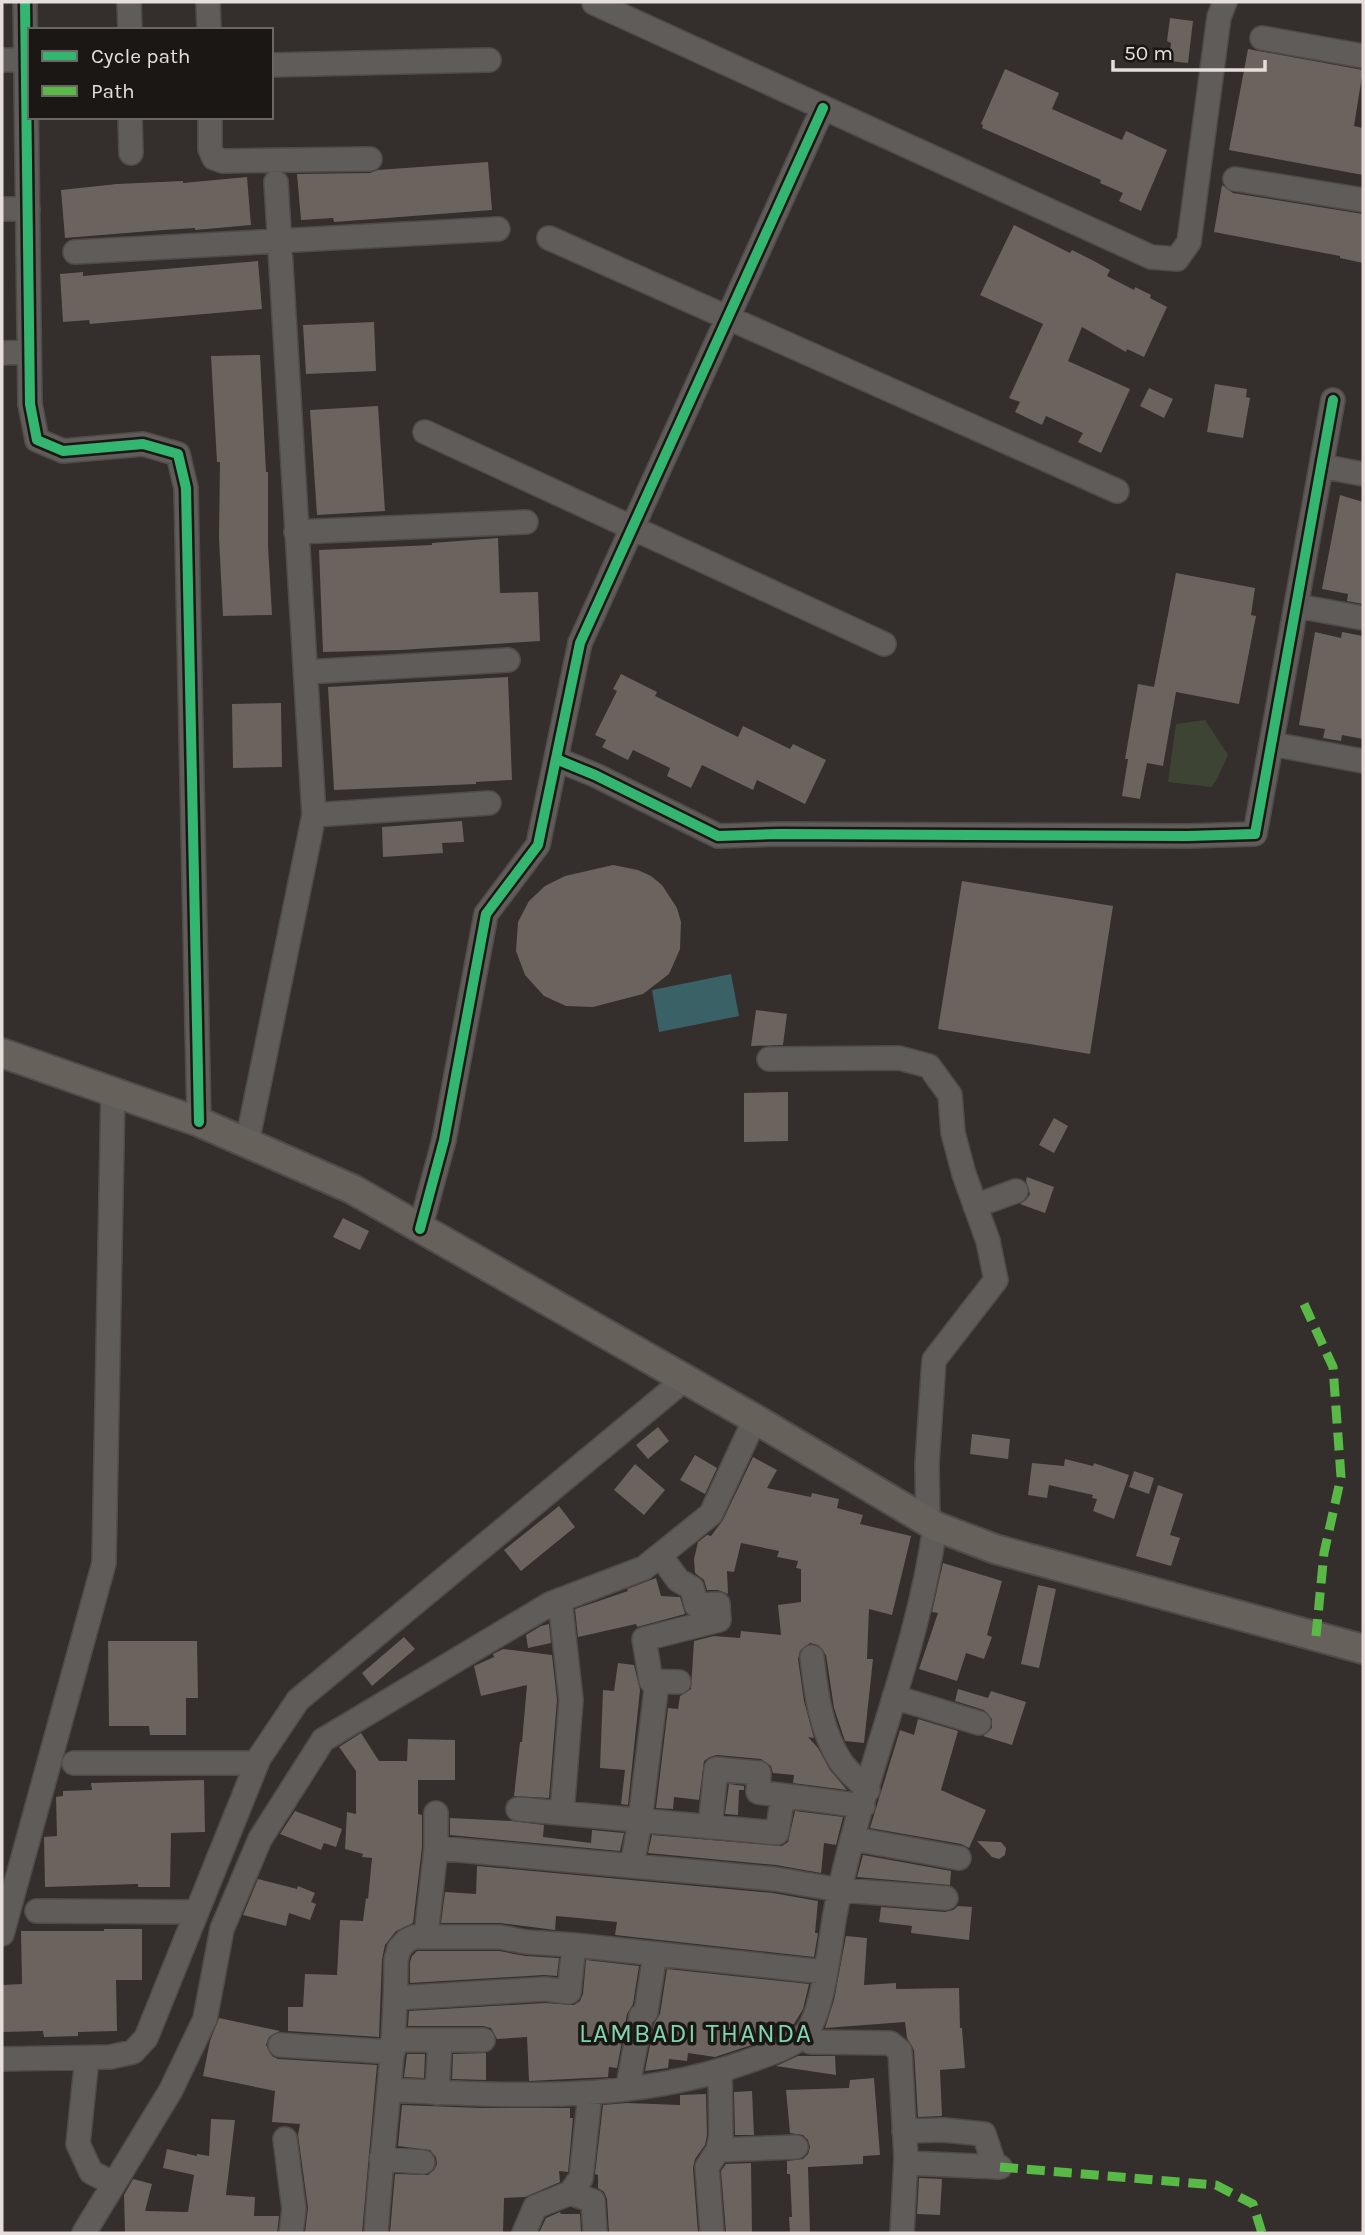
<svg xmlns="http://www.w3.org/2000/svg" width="1365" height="2235" viewBox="0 0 1365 2235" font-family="Karla,sans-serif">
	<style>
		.green { fill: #3e4434 }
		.water { fill: #3a6166 }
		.building { fill: #6b635d }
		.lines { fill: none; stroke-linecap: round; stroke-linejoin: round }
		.minor-casing { stroke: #504b49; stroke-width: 26 }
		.major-casing { stroke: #504b49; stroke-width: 32 }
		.minor { stroke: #5f5c5a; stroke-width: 23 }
		.major { stroke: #66615b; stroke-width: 28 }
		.quiet { stroke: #58b947; stroke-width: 9; stroke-dasharray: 18 9; stroke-linecap: butt }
		.cycleway-casing { stroke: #1b1714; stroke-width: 15 }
		.cycleway { stroke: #33b770; stroke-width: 10 }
		.labels { text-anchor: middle; stroke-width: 7; stroke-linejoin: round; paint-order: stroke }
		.quarter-label { font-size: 26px; letter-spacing: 2px; fill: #81d5af; stroke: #1b1714 }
	</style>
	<rect width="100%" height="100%" fill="#342e2c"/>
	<path class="green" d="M1205 720 1228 755 1216 781 1211 787 1168 782 1176 724Z"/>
	<path class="water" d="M731 974 739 1016 659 1032 652 990Z"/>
	<path class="building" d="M1170 18 1193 21 1188 63 1169 61 1171 43 1167 41Z
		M1248 49 1363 70 1354 126 1363 128V175L1229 150Z
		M1005 69 1059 93 1052 109 1122 140 1126 131 1167 150 1141 211 1119 201 1123 193 1100 183 1101 180 982 128 983 125 981 124Z
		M488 162 492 210 334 222 333 218 301 220 297 174 370 173 378 170Z
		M247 177 251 225 195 230V228L163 230 65 238 61 190 117 184 183 181V183Z
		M1222 185 1233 193 1363 214V263L1340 258V256L1214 232Z
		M1014 225 1070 253 1072 250 1094 261 1110 270 1107 276 1134 290 1135 287 1151 295 1150 298 1167 307 1144 357 1127 349 1126 352 1082 327 1068 361 1130 389 1101 453 1078 442 1083 433 1046 416 1042 425 1015 412 1020 402 1009 398 1043 324 980 295Z
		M258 261 262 309 90 324 89 320 63 322 60 274 83 272V276Z
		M374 322 376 371 306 374 303 325Z
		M260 355 266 472H268V546L272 615 223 616 219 538 220 462H217L211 356Z
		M1215 384 1247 389 1246 397 1250 398 1243 438 1207 432Z
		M1149 388 1173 399 1164 418 1140 406Z
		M378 406 385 511 317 515 310 410Z
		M1340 495 1363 502V604L1347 601 1348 594 1322 589Z
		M498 538 500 593 538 592 540 641 400 650 323 652 319 550 432 545V543Z
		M1176 573 1255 588 1251 615 1256 616 1239 704 1176 692 1163 766 1147 763 1140 799 1122 796 1128 759H1125L1138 684 1154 687Z
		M1315 632 1341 638 1342 632 1363 636V739L1342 735 1341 741 1323 738 1325 729 1299 725Z
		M621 674 657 692 655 696 738 737 743 726 790 749 793 744 826 760 805 804 757 780 753 790 702 765 691 788 667 776 670 768 633 750 628 760 602 747 606 740 595 735 617 691 613 689Z
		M508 677 512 780 476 782V784L334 790 328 687Z
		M281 703 282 767 233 768 232 704Z
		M462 821 464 842 442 843 443 853 383 857 382 827Z
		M613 865 638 870 651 876 662 885 677 908 681 922 680 949 669 974 643 994 593 1007 566 1006 544 996 525 975 516 951 518 922 529 901 545 886 565 876Z
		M962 881 1113 906 1090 1054 938 1029Z
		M756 1010 787 1014 783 1045 751 1046Z
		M788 1092V1141L744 1142V1093Z
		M1054 1118 1068 1126 1054 1153 1039 1145Z
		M1027 1177 1054 1187 1045 1213 1020 1204 1026 1200 1030 1194 1026 1181Z
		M343 1218 369 1231 360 1250 333 1237Z
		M658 1427 669 1441 648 1459 636 1445Z
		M972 1434 1010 1439 1008 1459 970 1454Z
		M695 1455 717 1468 705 1494 680 1480Z
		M753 1457 777 1470 767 1488 811 1497 812 1493 839 1499 837 1508 863 1515 860 1524 911 1536 892 1615 869 1609 867 1659H873L864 1743 845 1741 834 1708 826 1655 818 1645 810 1643 800 1651 798 1659 804 1701 814 1738 808 1737 818 1748 830 1770 847 1790 793 1783 794 1775 773 1773 771 1766 761 1759 717 1755 710 1757 704 1761 699 1800 674 1797 673 1809 656 1808 668 1708 678 1709 680 1696 691 1689 694 1641 714 1636 740 1638 741 1631 781 1635 778 1605 801 1602V1569L796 1568 798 1561 777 1557 779 1551 741 1543 734 1572 727 1571 728 1594 718 1590H707L704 1580 695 1573 694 1559 698 1542 707 1535 711 1536 723 1520Z
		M1065 1459 1093 1466 1094 1463 1129 1475 1114 1519 1093 1511 1097 1499 1092 1498 1093 1495 1049 1485 1047 1498 1028 1495 1032 1463 1064 1466Z
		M635 1464 665 1490 644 1515 614 1490Z
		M1134 1471 1154 1478 1149 1494 1129 1487Z
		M1158 1485 1183 1494 1170 1535 1180 1538 1171 1566 1136 1556Z
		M559 1506 575 1527 521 1571 504 1550Z
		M943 1563 1002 1581 987 1635 992 1637 984 1659 966 1653 957 1681 919 1669 938 1613 932 1612Z
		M656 1578 661 1596 680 1597 685 1614 637 1627 636 1624 578 1637 575 1609 628 1591 627 1589Z
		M1038 1585 1056 1589 1039 1668 1021 1664Z
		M549 1624 551 1643 528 1648 526 1635 541 1626Z
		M404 1637 415 1649 372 1686 362 1673Z
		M108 1641H197L198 1698H186V1735H150L149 1726H109Z
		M503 1649 552 1655 557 1700 549 1798 514 1796 520 1742H522L527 1685 481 1696 474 1666 494 1657 493 1654Z
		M618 1663 634 1665 640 1690 628 1805 621 1804 625 1770 600 1768 603 1690 614 1691Z
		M958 1689 988 1698 991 1691 1026 1702 1012 1745 983 1736 992 1728V1719L984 1710 955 1701Z
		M918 1719 958 1731 941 1790 986 1810 969 1848 961 1844 870 1828 900 1730 914 1735Z
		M361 1733 379 1761H407L408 1739 455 1740V1780H418V1814L422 1815V1847L413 1923 396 1931 385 1945 382 1959 379 2037 288 2031V2007H303L305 1974 337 1975 340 1920 363 1921 366 1898 368 1899 372 1858 362 1857 363 1854 345 1849 347 1812 356 1814V1771L339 1747Z
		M204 1780 205 1832 171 1833 170 1887H138V1884L45 1887 44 1837 57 1836 56 1797 63 1796V1791L92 1790 91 1783Z
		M729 1784 744 1786V1790H739L738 1815 725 1814Z
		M295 1811 342 1829 336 1847 324 1843 321 1850 280 1834Z
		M795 1811 843 1817 836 1845 824 1843 821 1873 776 1865 648 1853 652 1835 782 1846 788 1842Z
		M450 1818 512 1821 544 1825 543 1837 591 1843 592 1830 624 1833 620 1851 450 1835Z
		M977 1841 1001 1842 1006 1848 1005 1855 999 1859 992 1857Z
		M863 1855 951 1871 950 1885 857 1877Z
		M477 1866 773 1893 818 1901 815 1933H818L814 1957 615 1935 617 1922 578 1918 556 1916 555 1930 500 1923H441L445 1892 476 1894Z
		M258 1879 297 1889 298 1886 315 1893 311 1902 316 1904 310 1920 289 1913 286 1926 243 1915Z
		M958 1906 972 1907 969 1940 911 1933 912 1926 879 1922 881 1907 945 1912 953 1910Z
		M104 1929H142V1980H116L117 2031 78 2032V2036L44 2037 43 2031 2 2032V1985L22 1984 21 1931H104Z
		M846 1936 867 1938 864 1985 896 1983V1989L959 1988 960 2028H962L965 2068 940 2070 942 2116 918 2117 914 2050 907 2038 905 2022 825 2028 834 2000Z
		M417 1951H499L525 1956 559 1958 557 1976 544 1975 410 1983V1962L412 1956Z
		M586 1960 639 1966 633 2004 627 2014 617 2068 609 2067 608 2077 529 2081 527 2037 497 2039 491 2028 483 2026H408L409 2011 545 2003 574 2005 580 2001 583 1994Z
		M667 1969 809 1984 803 2009 794 2024 756 2022 755 2044 715 2057 688 2053 687 2061 669 2059 668 2068 645 2071 654 2024 660 2014Z
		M219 2018 280 2031 269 2037 266 2045 272 2056 278 2059 377 2065 362 2233H305L308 2208 298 2135 300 2124 272 2122 275 2091 203 2076 210 2041Z
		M486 2053V2080L452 2079 453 2054Z
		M407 2054H425L424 2078 404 2077Z
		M798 2056H835L836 2075 776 2066Z
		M874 2078 880 2155 863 2156V2164L808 2167 810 2233H790L789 2217H792L790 2174H787V2161L803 2159 808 2154 810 2147 808 2140 803 2135 790 2133 786 2090 849 2088 850 2080Z
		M752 2091 754 2135H735L734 2092Z
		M706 2094 707 2135 705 2145 695 2159 693 2168 698 2233H609L607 2199 604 2192 598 2188V2175L595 2174 603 2105 627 2103 680 2105V2095Z
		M402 2105 480 2108H570V2118H573L568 2172 559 2171 560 2182 525 2197 504 2198 503 2233H390L395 2174 428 2175 434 2170 437 2164 436 2157 430 2150 398 2146Z
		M211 2119 235 2120 226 2195 255 2197 254 2216H279L277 2233H125L124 2195 133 2179 152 2184 145 2211 188 2212 194 2175 163 2168 167 2149 197 2156V2154L209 2156Z
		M751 2163 752 2233H726L721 2171 726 2164Z
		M919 2178 942 2179 940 2215 917 2214Z
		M560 2212 561 2214H580L581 2233H539L546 2218Z"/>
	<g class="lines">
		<g class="minor-casing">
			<path id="minor" d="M25 2 30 404 37 440 63 451 143 444 178 454 186 488 199 1122
				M129 2 130 30
				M208 2 209 30
				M594 3 1151 257 1177 259 1189 242 1219 17 1225 2
				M1262 38 1363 56
				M2 60H26
				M271 65 489 60
				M130 117 131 153
				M210 117V149L214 158 223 161 370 159
				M1235 179 1363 200
				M2 209H28
				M549 238 1117 491
				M75 252 498 229
				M2 353 29 352
				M425 432 884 644
				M1321 466 1363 474
				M296 532 526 522
				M1297 606 1363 618
				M306 672 508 660
				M1272 744 1363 761
				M556 759 595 775 718 836 779 834 1188 836 1255 834 1333 400
				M314 815 489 803
				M769 1059 899 1058 929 1066 950 1095 953 1133 964 1174 988 1241 996 1280 934 1360 927 1464 928 1522
				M247 1143 314 815 276 182
				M975 1206 1016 1191
				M420 1229 444 1140 486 914 538 845 580 643 823 108
				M660 1555 678 1580 692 1588 696 1605 718 1604 719 1620 644 1639 651 1681 679 1682
				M560 1600 571 1700 562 1813
				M812 1657C816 1693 821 1732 841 1762 848 1772 859 1781 868 1790
				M894 1697 979 1723
				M74 1763H257
				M518 1809 777 1833 783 1796
				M710 1827 716 1769 759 1773 758 1792 863 1806
				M854 1839 959 1858
				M436 1848 775 1879 840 1890 946 1898
				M632 1866 640 1821 657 1682
				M37 1911 197 1912
				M2 1934 104 1563 113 1090
				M426 1935 436 1848V1813
				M396 1998 545 1989 569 1992 574 1945
				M805 2034 811 2042 890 2043 900 2051 906 2158 902 2233
				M394 2040H483
				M280 2045 393 2052
				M87 2058 78 2144 91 2172 114 2184
				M2 2059 110 2057 133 2052 146 2038 259 1758 298 1700 685 1379
				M628 2089C631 2064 637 2041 641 2016L646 2012 655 1954
				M390 2090C509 2096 632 2103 746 2062 765 2055 787 2049 803 2036 823 2019 830 1942 835 1914 859 1783 917 1659 935 1526
				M437 2093 440 2041
				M904 2131 944 2130 984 2134 995 2167
				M285 2139 294 2209 291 2233
				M718 2150 721 2136 720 2071
				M381 2159 423 2162
				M906 2163 1000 2167
				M570 2193 593 2201 595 2233
				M84 2233 171 2090 205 2019 222 1929 260 1839 323 1740 550 1604 644 1568 711 1514 755 1419
				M376 2233C382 2142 396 2052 396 1960L399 1949 406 1941 414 1937H500L526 1942 574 1945 825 1972
				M524 2233 535 2207 570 2193 581 2178 590 2094
				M712 2233 707 2167 718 2150 796 2147"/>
		</g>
		<g class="major-casing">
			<path id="major" d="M2 1053 199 1122 352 1189 755 1419 935 1526 995 1549 1363 1649"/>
		</g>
		<use href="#minor" class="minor"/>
		<use href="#major" class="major"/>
		<path class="quiet" d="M1304 1304 1333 1367 1341 1477 1324 1553 1316 1636
			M1000 2167 1216 2185 1253 2204 1262 2233"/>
		<g class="cycleway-casing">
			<path id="cycleway" d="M25 2 30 404 37 440 63 451 143 444 178 454 186 488 199 1122
				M556 759 595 775 718 836 779 834 1188 836 1255 834 1333 400
				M420 1229 444 1140 486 914 538 845 580 643 823 108"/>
		</g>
		<use href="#cycleway" class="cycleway"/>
	</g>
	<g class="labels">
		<g class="quarter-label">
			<text x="696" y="2042">LAMBADI THANDA</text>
		</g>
	</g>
	<rect width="1365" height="2235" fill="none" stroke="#e5dedb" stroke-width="7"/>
	<rect x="28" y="28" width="245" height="91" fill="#1b1714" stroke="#6c6764" stroke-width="2"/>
	<rect x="42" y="51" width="35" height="10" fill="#33b770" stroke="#6c6764" stroke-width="2"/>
	<text x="91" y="63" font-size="21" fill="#e5dedb">Cycle path</text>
	<rect x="42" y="86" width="35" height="10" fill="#58b947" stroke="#6c6764" stroke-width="2"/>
	<text x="91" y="98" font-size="21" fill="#e5dedb">Path</text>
	<path d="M1113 60v10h152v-10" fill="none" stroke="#e5dedb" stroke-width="3.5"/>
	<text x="1124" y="60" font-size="21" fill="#e5dedb" stroke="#1b1714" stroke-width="5" paint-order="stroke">50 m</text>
</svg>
